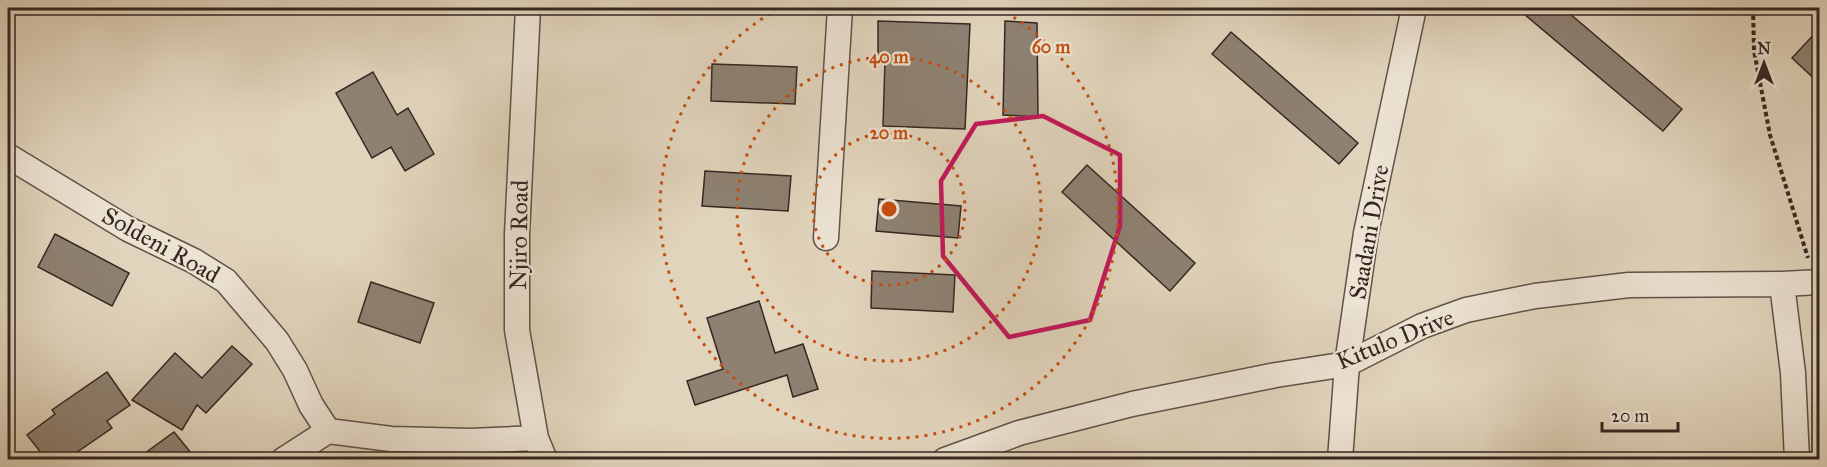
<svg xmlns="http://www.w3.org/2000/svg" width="1827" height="467" viewBox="0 0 1827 467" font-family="'IM FELL Great Primer',serif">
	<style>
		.building { fill: #8e8172; stroke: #342722; stroke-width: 1.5 }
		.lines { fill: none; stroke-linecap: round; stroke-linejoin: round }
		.minor-casing { stroke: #5f5248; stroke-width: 27 }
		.path { stroke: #342722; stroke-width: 4; stroke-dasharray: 4.5 3; stroke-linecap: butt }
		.minor { stroke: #ece3d3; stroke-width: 24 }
		.marked { fill: none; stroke: #c2185b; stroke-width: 4.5; stroke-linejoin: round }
		.ring { fill: none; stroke: #c44f10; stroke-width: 3; stroke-dasharray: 3 6 }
		.labels { text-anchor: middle; stroke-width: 4.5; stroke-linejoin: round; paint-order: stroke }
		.street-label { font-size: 24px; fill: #342722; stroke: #ece3d3 }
		.centre { fill: #c44f10; stroke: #ece3d3; stroke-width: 3 }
		.ring-label { font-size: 18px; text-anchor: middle; font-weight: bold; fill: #c44f10; stroke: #ece3d3; stroke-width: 4.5; stroke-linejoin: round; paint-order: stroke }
	</style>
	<rect width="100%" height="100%" fill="#e1d4bc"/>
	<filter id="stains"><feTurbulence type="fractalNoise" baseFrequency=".00333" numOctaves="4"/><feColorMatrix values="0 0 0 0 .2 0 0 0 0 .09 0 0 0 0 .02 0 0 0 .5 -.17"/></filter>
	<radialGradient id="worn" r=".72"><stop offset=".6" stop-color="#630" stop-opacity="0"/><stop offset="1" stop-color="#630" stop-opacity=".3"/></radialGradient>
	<path class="building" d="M1517 8H1563L1682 109 1663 131Z
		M878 21 970 24 965 129 883 126 885 60H878Z
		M1005 21 1037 23 1038 117 1003 115Z
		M1820 28V84L1792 58Z
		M1231 32 1358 143 1339 164 1212 54Z
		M712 64 797 67 795 104 711 101Z
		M373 72 397 115 408 108 434 154 405 171 391 147 372 158 336 93Z
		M1087 165 1195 263 1170 291 1062 192Z
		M705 171 791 176 788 211 702 206Z
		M879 199 961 206 958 238 876 231Z
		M55 234 129 273 112 306 38 267Z
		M872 271 955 275 953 312 871 308Z
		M371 282 434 303 420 343 358 322Z
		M759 301 775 353 803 344 818 389 793 397 787 375 695 405 687 381 723 369 707 318Z
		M232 346 252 364 206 413 197 405 182 430 132 400 175 353 202 378Z
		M107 372 130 405 107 421 112 428 67 459H46L27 435 55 414 52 410Z
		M174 432 196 459H137Z"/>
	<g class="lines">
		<g class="minor-casing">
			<path id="minor" d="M528 8 517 234V330L536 438 545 460
				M8 156 128 229 194 261 226 281 277 341 295 370 311 405 328 431 391 439 471 441 536 438
				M826 238 840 8
				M1782 284 1793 373 1797 460
				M283 460 328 431
				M945 460 1019 433 1132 404 1276 375 1347 364 1422 326 1466 310 1535 296 1629 285 1782 284 1820 282
				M1340 460 1347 364 1366 233 1414 8"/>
		</g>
		<path class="path" d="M1753 8 1754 51 1770 135 1808 258"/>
		<use href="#minor" class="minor"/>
	</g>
	<path class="marked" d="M1043 116 1120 155V226L1090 320 1009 337 943 256 941 181 976 124Z"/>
	<g class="ring">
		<circle cx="889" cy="209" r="76"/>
		<circle cx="889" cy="209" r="152"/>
		<path d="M998 8A229 229 0 1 1 780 8"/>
	</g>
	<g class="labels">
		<g class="street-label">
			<text transform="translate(1369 232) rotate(-80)" y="8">Saadani Drive</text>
			<text transform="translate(519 235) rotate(-89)" y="8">Njiro Road</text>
			<text transform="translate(161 245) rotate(29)" y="8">Soldeni Road</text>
			<text transform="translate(1395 339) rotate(-22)" y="8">Kitulo Drive</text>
		</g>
	</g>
	<circle cx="889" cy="209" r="9" class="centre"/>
	<g class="ring-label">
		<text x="1051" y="53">60 m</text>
		<text x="889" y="63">40 m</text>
		<text x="889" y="139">20 m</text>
	</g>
	<rect width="1827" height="467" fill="none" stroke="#e1d4bc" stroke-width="30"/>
	<rect x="9" y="9" width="1809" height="449" fill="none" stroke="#342722" stroke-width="3"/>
	<rect x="15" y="15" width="1797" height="437" fill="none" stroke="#342722" stroke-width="1.5"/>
	<g transform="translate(1764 63)" stroke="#ece3d3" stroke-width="4.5" paint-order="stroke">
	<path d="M0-4.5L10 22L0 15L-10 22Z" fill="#342722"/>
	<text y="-9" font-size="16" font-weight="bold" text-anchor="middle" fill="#342722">N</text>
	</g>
	<path d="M1602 422v9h76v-9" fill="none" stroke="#342722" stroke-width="3"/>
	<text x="1611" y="422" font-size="18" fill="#342722" stroke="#ece3d3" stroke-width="4.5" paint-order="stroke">20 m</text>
	<rect width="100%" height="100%" filter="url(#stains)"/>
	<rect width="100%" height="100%" fill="url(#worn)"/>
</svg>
